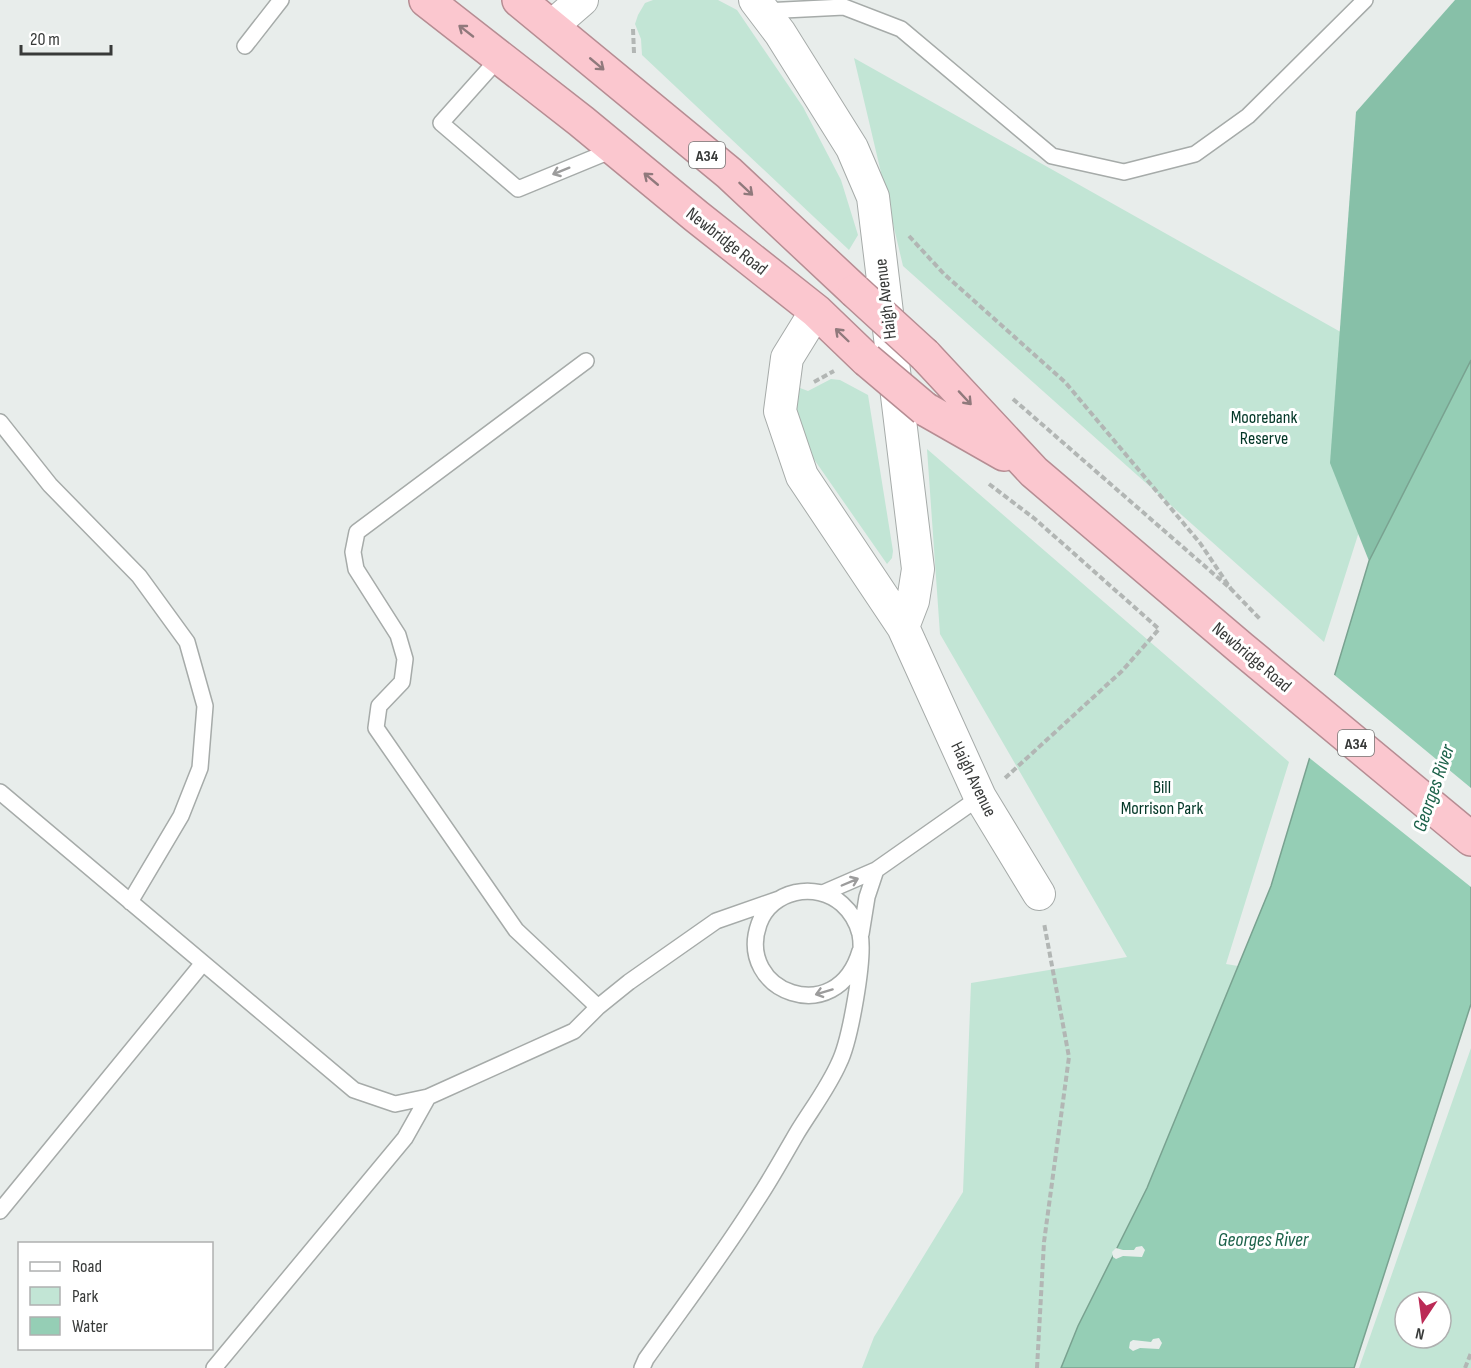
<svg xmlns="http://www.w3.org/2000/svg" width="1471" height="1368" viewBox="0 0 1471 1368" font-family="'Sofia Sans Condensed',sans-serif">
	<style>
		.green { fill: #c2e5d5; fill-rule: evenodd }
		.forest { fill: #87c0a8 }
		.water { fill: #95ceb5; stroke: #79a290; stroke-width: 1.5 }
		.pier { fill: #e8edeb }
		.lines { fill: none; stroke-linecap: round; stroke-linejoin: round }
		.service-casing { stroke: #a6aba9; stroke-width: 18 }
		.minor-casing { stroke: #a6aba9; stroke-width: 34 }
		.trunk-casing { stroke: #b68d93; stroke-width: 36 }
		.path { stroke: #b2b6b4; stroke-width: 4; stroke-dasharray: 6 3; stroke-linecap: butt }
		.service { stroke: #fff; stroke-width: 15 }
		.minor { stroke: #fff; stroke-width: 32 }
		.trunk { stroke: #fbc7cf; stroke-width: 33 }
		.trunk-bridge-casing { stroke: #b68d93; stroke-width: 36; stroke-linecap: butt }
		.trunk-bridge { stroke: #fbc7cf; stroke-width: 33 }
		.oneway { stroke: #90797c }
		.oneway2 { stroke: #9c9c9c }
		.labels { text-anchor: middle; stroke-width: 6; stroke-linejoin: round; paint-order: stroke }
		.shield { fill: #fff; stroke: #747574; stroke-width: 1.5 }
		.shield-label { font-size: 16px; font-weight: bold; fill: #383a39 }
		.street-label { font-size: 18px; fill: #383a39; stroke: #fff }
		.park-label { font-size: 18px; fill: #023626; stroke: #fff }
		.water-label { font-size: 20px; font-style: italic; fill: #1c624a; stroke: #fff }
	</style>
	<rect width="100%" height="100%" fill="#e8edeb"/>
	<path class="green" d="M653 0H718L737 10 803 107 841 180 858 235 849 250 642 55 641 39 635 24 638 15 645 3Z
		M854 58 1410 371 1324 642 903 266Z
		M831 379 840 380 868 395 893 551 892 558 887 564 811 455 794 410 800 388 808 391Z
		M927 449 1289 762 1226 964 1238 966 1147 1188 1078 1326 1061 1368H862L874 1337 963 1192 971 983 1127 957 940 634Z
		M1471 1048V1368H1359ZM1405 1302H1441V1338H1405Z"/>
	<path class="forest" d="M1455 0H1471V360L1369 561 1330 463 1356 112Z"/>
	<path class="water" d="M1471 360V1004L1354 1368H1061L1078 1326 1147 1188 1271 886 1369 561Z"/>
	<path class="pier" d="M1332 673 1471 788V887L1307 756Z
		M1142 1246 1145 1250 1142 1257 1123 1256 1116 1259 1113 1257 1112 1252 1116 1248 1123 1250H1134L1136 1247Z
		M1159 1338 1162 1343 1159 1349 1140 1348 1133 1351 1129 1348 1130 1342 1133 1340 1151 1342 1153 1339Z"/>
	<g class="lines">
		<g class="service-casing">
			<path id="service" d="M764 11 844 7 901 29 1052 156 1124 172 1195 154 1248 116 1365 0
				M245 46 281 0
				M499 58 441 123 518 189 615 149
				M586 361 357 532 353 552 356 569 398 635 405 659 402 682 379 706 376 728 516 930 598 1007 629 982 716 921 779 899
				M0 422 50 485 139 576 187 642 205 706 200 768 181 816 130 902
				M0 792 354 1090 395 1104 428 1097 574 1031 598 1007
				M823 893 876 870 980 797
				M861 934 867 897 876 870
				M0 1211 203 963
				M214 1368 405 1138 428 1097
				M642 1368 646 1359C682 1308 721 1257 755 1203 770 1181 783 1157 797 1133 811 1110 828 1088 839 1063 850 1041 865 958 860 934 857 922 851 912 842 904 816 881 771 890 759 924 735 992 837 1030 860 951"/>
		</g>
		<g class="minor-casing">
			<path id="minor" d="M755 0 780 33 852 148 873 197 918 569 913 601 903 627
				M552 26 582 0
				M816 311 787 358 780 411 802 476 903 627 980 797 1039 894"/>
		</g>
		<g class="trunk-casing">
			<path id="trunk" d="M426 0 581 121 696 216 816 311 867 360
				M519 0 729 173 855 291
				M925 355 1034 472 1241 648 1471 839
				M925 409 1004 454"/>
		</g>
		<path class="path" d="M633 29 634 53
			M909 236 944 274 1065 382 1200 543 1231 589
			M814 382 834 371
			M1013 399 1231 589 1260 619
			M989 484 1035 519 1159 629 1122 671 1004 779
			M1037 1368 1044 1242 1069 1057 1044 923
			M1465 1368 1471 1353"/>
		<use href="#service" class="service"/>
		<use href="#minor" class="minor"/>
		<use href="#trunk" class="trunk"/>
		<g class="trunk-bridge-casing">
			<path id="trunk-bridge" d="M855 291 925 355
				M867 360 925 409"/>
		</g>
		<use href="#trunk-bridge" class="trunk-bridge"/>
	</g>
	<defs><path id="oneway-shaft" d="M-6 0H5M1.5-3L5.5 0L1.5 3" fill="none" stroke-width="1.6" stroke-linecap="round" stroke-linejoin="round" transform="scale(1.5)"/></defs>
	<g class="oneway">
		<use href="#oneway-shaft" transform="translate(466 31) rotate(-142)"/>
		<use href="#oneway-shaft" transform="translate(597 64) rotate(40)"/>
		<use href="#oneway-shaft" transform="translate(651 179) rotate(-140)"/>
		<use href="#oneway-shaft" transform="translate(746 189) rotate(43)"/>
		<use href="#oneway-shaft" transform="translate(842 335) rotate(-136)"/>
		<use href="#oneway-shaft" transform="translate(965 398) rotate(47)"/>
	</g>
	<g class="oneway2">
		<use href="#oneway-shaft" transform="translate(561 171) rotate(158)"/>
		<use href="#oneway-shaft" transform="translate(850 882) rotate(-23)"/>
		<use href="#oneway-shaft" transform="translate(824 992) rotate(163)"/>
	</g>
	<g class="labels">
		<g class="shield">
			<rect x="689" y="142" width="36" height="26" rx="4.5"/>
			<rect x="1338" y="730" width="36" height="26" rx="4.5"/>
		</g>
		<g class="shield-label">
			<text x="707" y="161">A34</text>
			<text x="1356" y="749">A34</text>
		</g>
		<g class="street-label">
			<text transform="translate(727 241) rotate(38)" y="6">Newbridge Road</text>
			<text transform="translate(885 299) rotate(-97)" y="6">Haigh Avenue</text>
			<text transform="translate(1252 657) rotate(40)" y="6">Newbridge Road</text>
			<text transform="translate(974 779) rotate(64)" y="6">Haigh Avenue</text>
		</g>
		<g class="park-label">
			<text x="1264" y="423">Moorebank<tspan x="1264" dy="21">Reserve</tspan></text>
			<text x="1162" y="793">Bill<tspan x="1162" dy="21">Morrison Park</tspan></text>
		</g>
		<g class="water-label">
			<text transform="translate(1433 788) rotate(-71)" y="7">Georges River</text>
			<text x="1263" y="1246">Georges River</text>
		</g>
	</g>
	<rect x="18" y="1242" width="195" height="108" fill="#ffffff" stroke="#afb0b0" stroke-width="1.5"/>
	<rect x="30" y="1262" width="30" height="9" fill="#ffffff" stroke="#afb0b0" stroke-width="1.5"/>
	<text x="72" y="1272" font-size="18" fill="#383a39">Road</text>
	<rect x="30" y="1287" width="30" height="18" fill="#c2e5d5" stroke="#afb0b0" stroke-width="1.5"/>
	<text x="72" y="1302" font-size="18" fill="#383a39">Park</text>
	<rect x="30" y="1317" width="30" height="18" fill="#95ceb5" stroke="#afb0b0" stroke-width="1.5"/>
	<text x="72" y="1332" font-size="18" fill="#383a39">Water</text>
	<g transform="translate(1423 1320) rotate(193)"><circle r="28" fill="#ffffff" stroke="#afb0b0" stroke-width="1.5"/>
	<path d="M0-4.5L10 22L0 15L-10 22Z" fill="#bb2b56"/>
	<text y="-9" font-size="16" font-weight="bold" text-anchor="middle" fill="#383a39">N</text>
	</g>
	<path d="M21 45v9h90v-9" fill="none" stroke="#383a39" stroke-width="3"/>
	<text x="30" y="45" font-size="18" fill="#383a39" stroke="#ffffff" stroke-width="4.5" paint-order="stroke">20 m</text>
</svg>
